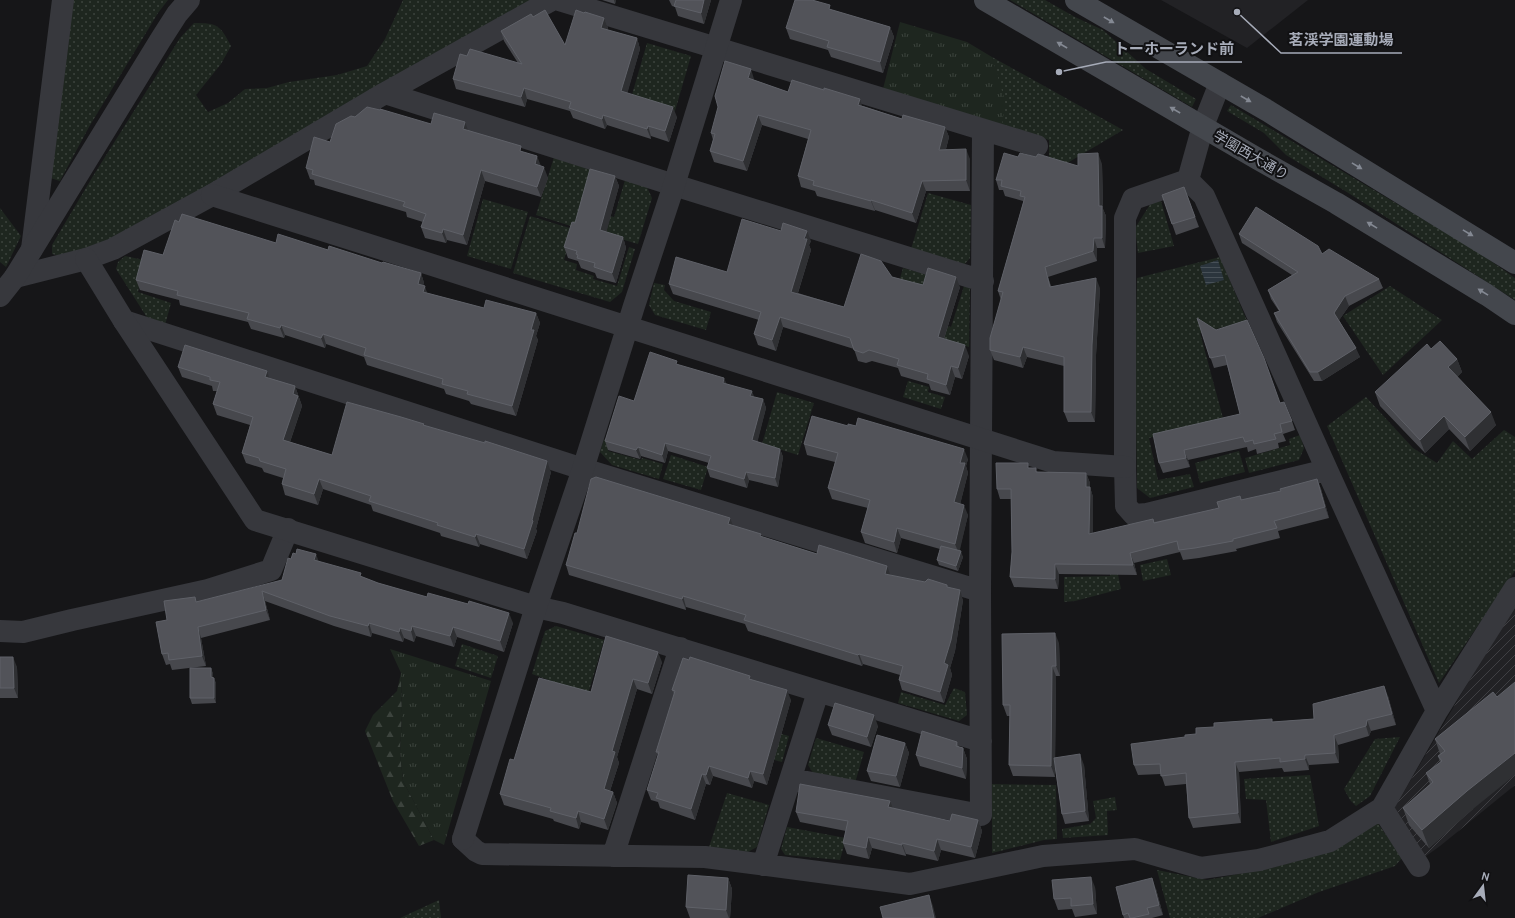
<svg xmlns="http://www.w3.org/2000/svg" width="1515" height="918" viewBox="0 0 1515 918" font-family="Cabin,'Noto Sans JP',sans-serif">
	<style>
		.built { fill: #222225 }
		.industrial { fill: url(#industrial-furrows) }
		.grass { fill: url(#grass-dots) }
		.forest { fill: url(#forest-firs) }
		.park { fill: url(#park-tufts) }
		.water { fill: url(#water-rules) }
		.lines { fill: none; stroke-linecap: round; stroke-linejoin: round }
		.minor { stroke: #37383d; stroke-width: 22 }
		.tertiary { stroke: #37383d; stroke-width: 22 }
		.secondary { stroke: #44474d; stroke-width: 22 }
		.wall { fill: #47484d }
		.shaded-wall { fill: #2f3033 }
		.building { fill: #525359; stroke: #5f6168 }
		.oneway { fill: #848993 }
		.labels { text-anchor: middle; stroke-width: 4; stroke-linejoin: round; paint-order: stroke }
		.street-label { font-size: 14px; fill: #a7acb9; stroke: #111113 }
		.leader { fill: none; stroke: #a7acb9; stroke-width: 1.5 }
		.callout-dot { fill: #a7acb9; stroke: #111113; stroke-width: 1.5 }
		.callout-label { font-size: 15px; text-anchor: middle; font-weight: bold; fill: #a7acb9; stroke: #111113; stroke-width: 4; stroke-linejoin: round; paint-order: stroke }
	</style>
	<defs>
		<pattern id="industrial-furrows" width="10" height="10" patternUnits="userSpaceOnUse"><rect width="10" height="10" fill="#222225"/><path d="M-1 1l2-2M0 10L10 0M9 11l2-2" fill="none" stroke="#3f3f43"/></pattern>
		<pattern id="grass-dots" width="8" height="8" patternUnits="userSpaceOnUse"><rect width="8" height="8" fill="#1e261f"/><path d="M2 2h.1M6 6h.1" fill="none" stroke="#3c433d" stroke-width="1.8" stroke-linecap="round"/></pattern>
		<pattern id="forest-firs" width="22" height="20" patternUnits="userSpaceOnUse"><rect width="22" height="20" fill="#1e261f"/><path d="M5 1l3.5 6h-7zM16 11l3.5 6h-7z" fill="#3c433d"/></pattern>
		<pattern id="park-tufts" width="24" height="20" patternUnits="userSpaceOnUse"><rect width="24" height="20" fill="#1e261f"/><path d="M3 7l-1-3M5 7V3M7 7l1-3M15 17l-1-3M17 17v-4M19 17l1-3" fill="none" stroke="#3c433d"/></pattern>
		<pattern id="water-rules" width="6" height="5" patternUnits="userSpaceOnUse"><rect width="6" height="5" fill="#2b353d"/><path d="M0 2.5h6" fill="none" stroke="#475057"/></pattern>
	</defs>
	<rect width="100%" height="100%" fill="#161618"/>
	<path class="built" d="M1161 0H1308L1247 48Z"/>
	<path class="industrial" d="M1515 609V785L1440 846 1426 856 1421 855 1392 812 1463 691 1502 628Z"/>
	<path class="grass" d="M73 0H168L158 13 89 127 60 181 47 177Z
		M403 0H536L184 200 102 244 65 257 52 254V245L93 176 180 38 194 23C218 23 220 25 231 46L221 64 196 95 208 112 228 103 245 89 267 88 289 82 337 75 367 66 385 39Z
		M1010 0H1045L1075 17 1103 30 1146 69 1196 99 1192 107Z
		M647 43 691 56 675 111 631 98Z
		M992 57 1123 130 1064 165 1049 159V140L1002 126Z
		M1231 105 1478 252 1515 278V300L1350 194 1286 155 1264 133 1227 111Z
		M554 157 592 169 574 227 536 215Z
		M625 180 647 187 652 198 638 244 586 229 599 213 614 217Z
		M928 193 971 205 970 258 964 265 911 249Z
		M483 199 528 212 511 269 467 256Z
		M1161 201 1174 246 1138 253 1135 228 1151 203Z
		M0 208 21 236 6 267 0 262Z
		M530 216 573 229 564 260 577 264 576 270 594 276 593 279 617 286 629 247 635 249 622 292 610 302 513 273Z
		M125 256 144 260 138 292 171 303 165 325 148 319 116 269 118 262Z
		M1220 257 1247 321 1200 333 1223 418 1149 438 1158 480 1190 474 1194 487 1150 498 1137 488 1135 353 1137 278Z
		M903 268 928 275 913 327 888 320Z
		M654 283 665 285 664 290 674 301 711 312 706 330 655 315 649 305Z
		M964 286 970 288 969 347 915 331 919 319 951 327Z
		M1390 286 1442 320 1383 375 1343 316Z
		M908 381 929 387 928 392 945 397 941 409 903 397Z
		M777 392 814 403 798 455 762 444Z
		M1366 397 1413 448 1437 463 1453 441 1472 459 1504 430 1515 437V571L1439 683 1327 426Z
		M1300 435 1304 448 1299 460 1249 473 1245 458 1290 445 1289 439Z
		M604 439 610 441 608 451 641 460 642 458 663 464 659 479 612 465 600 452Z
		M1239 451 1245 472 1200 483 1195 463Z
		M671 455 708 467 701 490 663 479Z
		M1167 559 1171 575 1143 581 1140 565Z
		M1115 560 1121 589 1075 601 1064 602V577L1110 576V562Z
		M556 626 604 640 588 694 532 674 545 631Z
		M462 644 498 656 491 678 455 666Z
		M954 688 965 692 967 715 959 721 898 703 901 692 945 705Z
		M736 722 789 736 782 762 729 748Z
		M1400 737 1370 796 1356 806 1350 800 1344 789 1375 739Z
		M816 738 864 752 855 783 813 773 808 765Z
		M1310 775 1319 826 1271 842 1266 800 1246 799 1244 779Z
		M992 784 1056 785 1057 839 1044 840 992 853Z
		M727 793 769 805 757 847 746 853 709 847Z
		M1115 797 1117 810 1107 811 1108 835 1063 838 1062 829 1090 824 1096 818 1093 801Z
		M1377 822 1402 858 1395 866 1319 892 1258 918H1170L1157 870 1207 880 1275 867 1334 850Z
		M787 827 846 838 840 860 785 855 781 849Z
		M439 900 441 918H400Z"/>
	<path class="forest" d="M401 673 402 715 400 752 403 781 434 840 419 846 393 801 365 731 373 715 397 691Z"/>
	<path class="park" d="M900 22 967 42 992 57 1005 101 1002 126 883 89Z
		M390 649 491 681 444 845 434 840 403 781 400 752 402 715 401 673Z"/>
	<path class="water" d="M1218 260 1224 280 1206 285 1200 266Z"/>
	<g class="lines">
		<path class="minor" d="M559 0 1037 146
			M385 93 674 185 983 281
			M1188 180 1204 196 1327 470 1147 514 1134 515 1126 506 1125 467V218L1133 199Z
			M1188 180 1203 126 1220 83
			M32 249 63 0
			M15 277 86 259 113 249 212 195 385 93 552 0
			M124 321 583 469 980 591
			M1327 470 1437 711
			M536 607 563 613 981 741
			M0 631 23 632 72 620 208 590 271 570 288 529
			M791 779 981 815 980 591 983 130
			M1382 808 1419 866
			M463 839 476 851 482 854 705 857 910 884 1043 856 1135 849 1201 868 1259 860 1330 841 1382 808 1437 711 1515 588
			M613 856 680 648
			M763 865 818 692"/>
		<path class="tertiary" d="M212 195 1053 462 1125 467
			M86 259 124 321 255 520 536 607
			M0 296 15 277 161 39 177 14 189 0
			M463 839 536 607 583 469 634 306 674 185 731 0"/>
		<path class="secondary" d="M985 0 1258 159 1336 203 1487 295 1515 314
			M1076 0 1268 111 1515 263"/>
	</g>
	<path class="wall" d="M602 0H616L615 4Z
		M669 0H711L704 24 678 16 675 7 672 6Z
		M832 10 890 27 894 37 883 73 831 57 828 50 790 39 786 28Z
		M584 13 604 18 608 28 607 30 637 38 640 49 627 93 677 117 669 142 651 136V139L607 125 605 129 573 118 570 111 527 99 525 107 456 89 453 79 467 56 518 63 504 41 501 31 533 17 565 45Z
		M754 79V80L788 92 863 106 902 119 945 127 949 137 946 149 970 159V191H926L916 223 875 210V211L817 196 815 191 801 187 798 176 808 139 762 125 747 171 714 162 710 151 713 140 711 133Z
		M355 117 431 124 468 130 523 152 541 166 548 178 541 197 485 181 467 245 447 240 446 243 425 238 421 227 423 222 407 217 406 212 315 185 314 180 310 179 306 168 330 142Z
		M1018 157H1036L1078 166 1102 164 1103 209 1106 216 1105 248H1097V261L1048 277 1051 286 1100 288 1096 355 1095 422H1068L1064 412V366L1027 357 1023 368 994 360 990 350 1001 300 998 291 1023 203V201L1005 196 1003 190H999L996 180Z
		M615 176 619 186 606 232 623 237 626 248 616 283 597 278 595 273 581 268 578 261 568 258 564 247Z
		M1184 187 1199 227 1176 235 1162 195Z
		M179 222 276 243 328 250 421 273 424 283 423 285 427 293 484 308 536 313 540 323 536 336 538 340 516 416 471 404 469 401 446 394 444 389 367 365 364 357 326 344 325 348 285 335 284 338 251 329 248 322 180 305 179 300 140 290 136 280 163 255Z
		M1239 234 1322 254 1379 279 1383 288 1349 306 1339 320 1360 357 1322 381H1314L1277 322 1274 313 1279 311 1271 299 1268 290 1292 275 1242 243Z
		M811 241 809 245 811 250 798 293 844 307 892 277 923 285 960 287 944 339 969 356 962 379 955 377 950 395 931 390 929 384 901 376 898 368 872 361 866 363 858 361 854 349 783 327 776 351 758 345 754 334 759 320 673 294 669 284 727 272Z
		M1197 318 1280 403 1292 421 1295 430 1283 434 1286 441 1278 443 1279 448 1257 454 1256 449 1248 452 1247 447 1188 460 1190 467 1163 473 1159 463 1240 414 1227 365 1214 368Z
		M1431 349 1457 359 1462 372 1457 377 1496 425 1470 451 1449 429 1425 453 1380 406 1375 392Z
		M679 365 727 384 754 397 763 399 766 408 757 442 780 449 783 457 778 487 749 480 747 488 710 477 707 468 709 463 668 451 665 463 641 456 640 459 608 450 605 441 634 401Z
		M178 367 269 378 295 386 302 406 290 442 332 455 424 426 551 472 536 529 537 531 527 559 480 544 479 547 441 536 440 533 373 511 371 505 323 489 318 505 285 495 282 484 283 478 264 472 262 468 246 463 242 453 250 425 217 415 213 404 217 391H213L212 386 182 377Z
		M804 444 968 459 966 466 968 473 960 504 968 515 959 551 963 557 958 571 939 565 937 560 940 549 901 538 897 553 865 543 861 532 868 508 832 499 828 488 835 462 807 455Z
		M1029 468 1038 472 1086 473 1090 483V487L1093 497V533L1154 522 1219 508 1240 496 1242 500 1281 491 1317 479 1321 489 1329 518 1278 531 1280 538 1236 549 1237 551 1199 558 1183 560 1180 552 1134 563 1137 575 1059 574 1058 589 1014 587 1010 577 1012 552 1011 499H1000L997 489Z
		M733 526 762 537 817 554 890 575 948 588 963 600 955 651 950 668 952 675 944 703 902 690 899 680 900 675 863 664 862 666 748 631 745 624 686 607V610L569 575 566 565 577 533Z
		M291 559 318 561 378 583 513 623 504 652 457 637 454 647 416 636 414 642 404 638 403 642 372 633 371 637 334 626 265 601 270 620 201 638 206 666 172 670 170 664 166 665 162 654 167 620 282 580Z
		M1059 643 1060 676H1056L1055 758 1084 765 1089 821 1065 824 1062 814 1055 768V777L1013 776 1009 765 1010 716H1007L1003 705Z
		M0 657 17 667 18 698H0Z
		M662 662 652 694 637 689 617 757 619 763 610 791 613 792 617 803 608 830 581 822 579 829 554 821 553 819 504 805 500 794 514 760 591 692Z
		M211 668 213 674V678L216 683V703L192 704 190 698Z
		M751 679 791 700 767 785 754 781 752 788 713 776 710 785 706 784 695 820 660 808 658 802 651 800 647 790 658 755 656 752 674 694 672 690Z
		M1493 692 1473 809 1429 848 1409 825 1403 808 1430 784 1426 773 1440 762 1438 756 1440 754 1435 739Z
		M1388 696 1396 725 1371 731 1369 736 1338 745 1339 763 1309 765V770L1284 772 1282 768 1239 772 1241 823 1193 828 1189 818 1186 784 1165 786 1161 774 1138 775 1134 765 1185 737 1196 734 1273 722 1314 719Z
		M828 725 878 726 871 747 832 735Z
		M957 742 959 747 963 748 967 759 966 779 920 766 916 755Z
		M905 743 909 753 900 787 871 781 867 771Z
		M892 808 950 821 978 820 982 831 975 858 941 850 938 861 906 854V856L872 848 869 859 847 854 843 843 846 831 800 822 796 812Z
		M728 878 732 889 730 918H690L686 907Z
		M1095 887 1097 914 1075 917 1072 909 1058 910 1054 899Z
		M1156 889 1163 915 1152 918H1124L1123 915Z"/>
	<path class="shaded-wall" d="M614 0H616L615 4Z
		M704 0H711L704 24 701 13Z
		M604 18 608 28 605 38 601 28Z
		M890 27 894 37 883 73 880 62Z
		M637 38 640 49 625 102 621 91Z
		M751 69 754 79 752 88 748 78Z
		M524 88 527 99 525 107 521 97Z
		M860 99 863 109 858 105Z
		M673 107 677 117 669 142 665 131Z
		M603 115 607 125 605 129 602 119Z
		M758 115 762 125 747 171 743 161Z
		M465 122 469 133 463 129Z
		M648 126 651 136V139L647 129Z
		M945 127 949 137 943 160 939 150Z
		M966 149 970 159V191L966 180Z
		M1098 153 1102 164 1103 209 1106 216 1105 248 1102 238 1099 206Z
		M537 156 541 166 535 164Z
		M544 167 548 178 541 197 537 187Z
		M481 170 485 181 467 245 463 235Z
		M615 176 619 186 604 241 600 230Z
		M922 181 926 191 916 223 912 213Z
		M871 200 875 210V211L871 201Z
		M443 229 447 240 446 243 442 233Z
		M807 231 811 241 809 245 811 250 795 302 791 292Z
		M623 237 626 248 616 283 612 273Z
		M1094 238 1097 248V261L1093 251Z
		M1045 267 1048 277 1053 297 1050 287Z
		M421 273 424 283 421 294 418 284Z
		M956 277 960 287 941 348 938 337Z
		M1096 278 1100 288 1096 355 1095 422 1091 412 1092 345Z
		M425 286 428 296 423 292Z
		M1345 296 1349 306 1338 322 1334 313Z
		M536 313 540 323 536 336 538 340 516 416 512 406 531 330Z
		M780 317 783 327 776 351 772 340Z
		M281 325 285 335 284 338 280 328Z
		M323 334 326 344 325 348 321 338Z
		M965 345 969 356 962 379 958 368Z
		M1023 347 1027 357 1023 368 1020 357Z
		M1356 348 1360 357 1322 381 1318 372Z
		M1457 359 1462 372 1453 381 1448 367Z
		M951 366 955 377 950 395 946 385Z
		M267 371 270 381 265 377Z
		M724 378 728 387 723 383Z
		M295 386 302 406 287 451 283 440 293 394Z
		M752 391 755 399 750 396Z
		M763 399 766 408 756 448 752 440Z
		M1491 412 1496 425 1470 451 1465 437Z
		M1444 416 1449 429 1425 453 1420 440Z
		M665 443 668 451 665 463 662 455Z
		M638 447 641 456 640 459 636 450Z
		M780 449 783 457 778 487 775 478Z
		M964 449 968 459 966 466 968 473 958 513 954 502 960 463Z
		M1184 450 1188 460 1190 467 1186 458Z
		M547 461 551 472 536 529 537 531 527 559 524 549Z
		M746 472 749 480 747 488 744 479Z
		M1086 473 1090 483V497L1086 487Z
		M319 479 323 489 318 505 314 494Z
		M1317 479 1321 489 1329 518 1325 507Z
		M1090 487 1093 497V544L1089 534Z
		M964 505 968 515 959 554 955 544Z
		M730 518 734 528 728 524Z
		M897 528 901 538 897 553 894 542Z
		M476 534 480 544 479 547 475 537Z
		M961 551 963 557 958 571 956 566Z
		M1130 553 1134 563 1137 575 1133 565Z
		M316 554 320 565 314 560Z
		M1055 564 1059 574 1058 589 1055 579Z
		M887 566 891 577 885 574Z
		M960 590 963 600 955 651 950 668 952 675 944 703 940 692 944 663Z
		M262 591 265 601 270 620 266 610Z
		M683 596 686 607V610L682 599Z
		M509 613 513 623 504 652 500 641Z
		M369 623 372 633 371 637 368 626Z
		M412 626 416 636 414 642 411 631Z
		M198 627 201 638 206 666 202 656Z
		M453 627 457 637 454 647 450 636Z
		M400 628 404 638 403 642 399 632Z
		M1055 633 1059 643 1060 676 1056 666Z
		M658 652 662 662 652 694 648 683Z
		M859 654 863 664 862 666 858 655Z
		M13 657 17 667 18 698 14 688Z
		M1052 666 1056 676 1055 777 1051 766Z
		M211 668 213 674V683L211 677Z
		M214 678 216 683V703L214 698Z
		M633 679 637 689 617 757 619 763 607 800 604 789 612 751Z
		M1384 686 1388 696 1396 725 1392 714Z
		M787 690 791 700 767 785 763 774Z
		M874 715 878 726 871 747 867 737Z
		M1367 720 1371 731 1369 736 1366 726Z
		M1334 735 1338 745 1339 763 1335 753Z
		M905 743 909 753 900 787 896 776Z
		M963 748 967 759 966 779 962 768Z
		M1515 753V775L1473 809 1429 848 1422 830 1467 791Z
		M1080 754 1084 765 1089 821 1085 811Z
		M1305 755 1309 765V770L1305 759Z
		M1235 762 1239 772 1241 823 1238 813Z
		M709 766 713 776 710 785 706 775Z
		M750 771 754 781 752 788 748 778Z
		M702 774 706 784 695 820 691 809Z
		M613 792 617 803 608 830 604 819Z
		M890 801 894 811 888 807Z
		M578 811 581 822 579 829 576 818Z
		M978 820 982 831 975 858 971 847Z
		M868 837 872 848 869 859 866 848Z
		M937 839 941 850 938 861 934 851Z
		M902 843 906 854V856L902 845Z
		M1091 877 1095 887 1097 914 1093 904Z
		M728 878 732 889 730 918H729L726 910Z
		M1152 878 1156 889 1163 915 1159 905Z
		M929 895 933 906 936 918H934Z"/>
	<path class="building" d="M676 0H704L701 13 674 6Z
		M795 0H812L830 5 829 9 890 27 880 62 827 47 829 41 786 28Z
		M545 10 565 45 576 10 584 13 585 12 604 18 601 28 637 38 621 91 673 107 665 131 648 126 647 129 603 115 602 119 569 108 571 102 524 88 521 97 453 79 460 54 467 56 470 49 522 64 501 31 531 14 533 17Z
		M725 61 751 69 748 78 788 92 792 80 824 90V88L860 99 858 105 902 119 903 115 945 127 939 150 966 149V180L922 181 912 213 871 200V201L813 185 814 181 798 176 811 130 758 115 743 161 710 151 715 134 711 133 718 107 715 96Z
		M367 107 380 110V109L431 124 434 113 465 122 463 129 521 146 520 151 537 156 535 164 544 167 537 187 481 170 463 235 443 229 442 233 421 227 426 214 403 206 405 202 312 174 313 170 306 168 314 137 330 142 336 124 351 116 355 117Z
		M1004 153 1018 157 1020 153 1036 157 1038 154 1078 166V154L1098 153 1099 206H1102V238H1094L1093 251 1045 267 1050 287 1096 278 1092 345 1091 412H1064V357L1023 347 1020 357 990 350V338L1003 292 998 291 1025 197 1020 196 1021 191 1001 186 1002 180H996Z
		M590 169 615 176 600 230 623 237 612 273 594 267 595 263 577 258 578 255 576 254 577 251 564 247 572 222 575 223Z
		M1184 187 1195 217 1172 224 1162 195Z
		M1256 207 1318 246 1322 254 1329 249 1379 279 1345 296 1334 313 1356 348 1318 372H1310L1274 313 1280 311 1268 290 1298 272 1239 234Z
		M182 214 276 243 278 234 328 250 329 246 382 263 383 262 421 273 418 284 425 286 423 292 484 308 486 300 536 313 531 330H534L512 406 467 394 468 391 442 384 443 379 364 355 366 348 323 334 321 338 281 325 280 328 247 319 249 313 177 295 178 291 136 280 144 250 163 255 175 220 179 222Z
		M742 219 781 231 783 223 807 231 804 239H807L791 292 844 307 861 254 881 261 892 277 923 285 928 268 956 277 938 337 965 345 958 368 951 366 946 385 927 379 928 374 897 365 899 359 869 350 863 353 854 350 850 338 780 317 772 340 754 334 761 312 669 284 676 257 727 272Z
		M1197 318 1216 330 1247 320 1264 358 1280 403 1284 402 1292 421 1280 424 1282 432 1274 434 1276 439 1254 444 1253 440 1245 442 1243 437 1184 450 1186 458 1159 463 1153 434 1240 414 1225 355 1210 358Z
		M1440 341 1457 359 1448 367 1491 412 1465 437 1444 416 1420 440 1375 392 1427 344 1431 349Z
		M185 345 267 371 265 377 295 386 293 394 298 396 283 440 332 455 347 402 401 417 424 424 423 425 485 443V441L547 461 532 520 533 521 524 549 476 534 475 537 437 525 438 523 369 501 371 496 319 479 314 494 282 484 286 469 260 461 259 458 242 453 253 417 213 404 220 382 210 380V377L178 367Z
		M650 352 677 361 676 364 724 378 723 383 752 391 750 396 763 399 752 440 780 449 775 478 746 472 744 479 707 468 711 456 665 443 662 455 638 447 636 450 605 441 619 396 634 401Z
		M812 416 848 426V424L856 426 858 418 964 449 960 463H965L954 502 964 505 955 544 897 528 894 542 861 532 870 500 828 488 838 453 804 444Z
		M996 463H1028V468H1036V472L1086 473V487H1090L1089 534 1153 519 1154 523 1219 508 1217 502 1240 496 1241 500 1281 491 1280 489 1317 479 1325 507 1274 521 1277 528 1233 539V541L1195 548 1179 550 1177 541 1130 553 1133 565 1055 564V579L1010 577 1012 552 1011 489H997Z
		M596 477 730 518 728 524 761 534 760 536 817 554 819 545 887 566 885 574 925 582 928 579 947 585V587L960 590 951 640 944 663 948 665 940 692 899 680 903 666 859 654 858 655 744 620 746 615 683 596 682 599 566 565 575 533H577L591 479Z
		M941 546 961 551 956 566 937 560Z
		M297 549 316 554 314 560 361 573 360 576 378 583 427 597 428 593 468 604 469 601 509 613 500 641 453 627 450 636 412 626 411 631 400 628 399 632 369 623 368 626 330 616 262 591 266 610 198 627 202 656 169 660 168 653 162 654 156 622 167 620 164 601 195 597 196 602 282 580 288 558 291 559 293 553 296 554Z
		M1055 633 1056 666H1052L1051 766 1009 765 1010 705H1003L1002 634Z
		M606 636 658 652 648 683 633 679 612 751 615 752 604 789 613 792 604 819 578 811 576 818 550 811 551 808 500 794 510 759 514 760 539 678 591 692Z
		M0 657H13L14 688H0Z
		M690 657 750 676 749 679 787 690 763 774 750 771 748 778 709 766 706 775 702 774 691 809 656 798 658 793 647 790 659 752H656L675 691 672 690 683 658 689 660Z
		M190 668H211V677L214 678V698H190Z
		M1515 682V753L1467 791 1422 830 1403 808 1433 782 1426 773 1442 761 1438 756 1445 751 1435 739 1493 692 1497 697Z
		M1384 686 1392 714 1367 720 1366 726 1334 735 1335 753 1305 755V759L1280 762V758L1235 762 1238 813 1189 818 1186 773 1161 776 1160 764 1134 765 1131 744 1185 737V735L1196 734V728L1214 727V723L1272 719V722L1314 719 1313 704Z
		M835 703 874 715 867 737 828 725Z
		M922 731 957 742 956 746 963 748 962 768 916 755Z
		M877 735 905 743 896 776 867 771Z
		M1080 754 1085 811 1062 814 1054 758Z
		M800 784 890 801 888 807 950 821 952 814 978 820 971 847 937 839 934 851 902 843V845L868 837 866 848 843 843 848 821 796 812Z
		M688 875 728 878 726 910 686 907Z
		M1091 877 1093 904 1071 906V898L1054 899 1052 880Z
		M1152 878 1159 905 1147 908 1149 914 1132 918H1130L1128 913 1123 915 1116 887Z
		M929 895 934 918H883L880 907Z"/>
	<defs><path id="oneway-solid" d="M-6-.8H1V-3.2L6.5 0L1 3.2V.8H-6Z"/></defs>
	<g class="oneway">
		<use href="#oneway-solid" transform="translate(1109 20) rotate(30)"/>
		<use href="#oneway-solid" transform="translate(1062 45) rotate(-150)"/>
		<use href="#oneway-solid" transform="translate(1246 99) rotate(30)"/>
		<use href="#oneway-solid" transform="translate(1175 110) rotate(-150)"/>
		<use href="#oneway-solid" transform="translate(1357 166) rotate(31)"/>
		<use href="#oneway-solid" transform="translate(1372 225) rotate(-149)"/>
		<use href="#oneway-solid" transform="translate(1468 233) rotate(31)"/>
		<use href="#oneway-solid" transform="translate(1483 292) rotate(-148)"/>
	</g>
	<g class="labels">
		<g class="street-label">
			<text transform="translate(1251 155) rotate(30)" y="5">学園西大通り</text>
		</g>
	</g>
	<path class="leader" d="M1237 12L1281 53H1402M1059 72L1106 62H1242"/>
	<g class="callout-dot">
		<circle cx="1237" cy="12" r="4"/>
		<circle cx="1059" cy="72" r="4"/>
	</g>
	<g class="callout-label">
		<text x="1341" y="45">茗渓学園運動場</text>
		<text x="1174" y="54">トーホーランド前</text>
	</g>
	<g transform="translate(1483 886) rotate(15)" stroke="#111113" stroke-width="3" paint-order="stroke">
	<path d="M0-3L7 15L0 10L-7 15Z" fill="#a7acb9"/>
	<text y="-6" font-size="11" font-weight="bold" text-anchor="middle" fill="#a7acb9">N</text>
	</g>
</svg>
